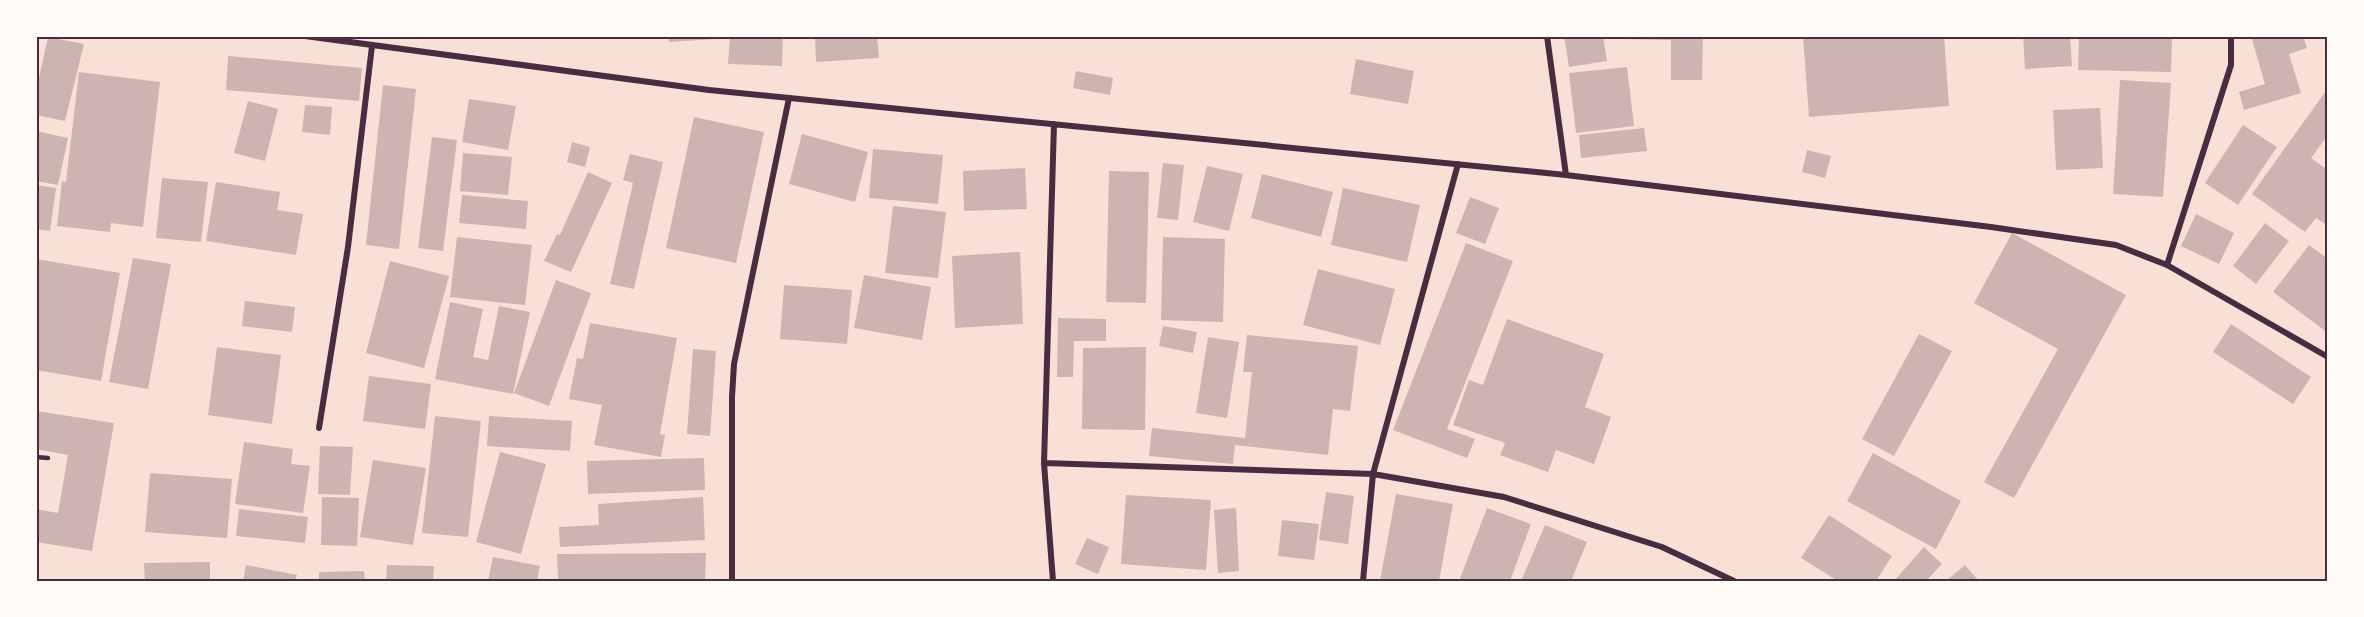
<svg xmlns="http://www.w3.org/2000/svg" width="2364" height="617" viewBox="0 0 2364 617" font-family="Arial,sans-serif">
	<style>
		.building { fill: #ccb4b1 }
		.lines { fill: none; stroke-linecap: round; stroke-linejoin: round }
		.service { stroke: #4a2c40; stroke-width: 4.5 }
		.minor { stroke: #4a2c40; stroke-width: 6 }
		.neatline { fill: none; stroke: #4a2c40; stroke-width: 2 }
	</style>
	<rect width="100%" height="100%" fill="#f7e1d7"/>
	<path class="building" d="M669 36H716L717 39 669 42Z
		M730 36H783L782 66 728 64Z
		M815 36H877L879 58 816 62Z
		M1564 36H1603L1607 61 1569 67Z
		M1619 36H1703L1702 80H1671V40L1619 39Z
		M1803 36H1944L1949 106 1809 117Z
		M2023 36H2070L2072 66 2025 69Z
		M2079 36H2172L2171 72 2078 70Z
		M2251 36H2303L2307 48 2289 54 2301 93 2244 110 2239 92 2265 84Z
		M48 37 84 44 65 121 36 115V91Z
		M228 56 362 68 359 101 226 90Z
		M1356 59 1414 71 1408 104 1350 94Z
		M1627 67 1634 126 1576 133 1569 73Z
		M1076 71 1113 78 1110 95 1073 88Z
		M79 72 160 82 143 227 111 223 110 232 57 226 62 181 66 182Z
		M2120 80 2171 83 2163 197 2113 194Z
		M383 85 416 89 399 249 366 245Z
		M2328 88V135L2311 158 2328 170V226L2316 218 2305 232 2252 194Z
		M469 99 516 106 508 150 462 142Z
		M248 101 278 109 265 161 234 153Z
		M305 105 332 107 330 135 302 132Z
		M2100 108 2103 168 2056 170 2053 110Z
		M694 117 764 132 736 263 666 248Z
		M2243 125 2277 147 2238 205 2205 183Z
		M1644 128 1647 151 1581 158 1579 135Z
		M36 131 68 138 58 185 36 181Z
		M802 134 868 152 855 202 789 184Z
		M432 137 457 140 443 251 418 248Z
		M572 142 590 147 585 167 567 162Z
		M873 149 943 155 938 204 869 198Z
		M1807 150 1831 156 1825 178 1802 172Z
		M463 153 512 157 508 195 460 191Z
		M630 154 663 162 634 289 610 284 633 183 623 180Z
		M1163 163 1184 165 1178 220 1157 218Z
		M1207 166 1243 174 1229 231 1193 222Z
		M1025 168 1027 209 964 211 963 171Z
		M1109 171 1149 172 1146 303 1106 302Z
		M588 172 612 183 571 272 544 261 557 234 560 235Z
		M1262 174 1333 192 1321 237 1251 218Z
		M162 178 208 182 201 242 156 238Z
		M216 182 280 192 277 210 303 214 296 255 206 241Z
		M36 185 56 188 50 231 36 229Z
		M1343 188 1420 205 1407 262 1331 245Z
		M462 195 528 201 526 229 459 223Z
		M1470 197 1499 208 1485 244 1456 233Z
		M893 206 946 212 938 278 885 273Z
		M2196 214 2234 233 2219 264 2181 246Z
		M2265 223 2289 241 2256 284 2233 266Z
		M2012 233 2126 295 2014 498 1984 482 2058 349 1974 303Z
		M457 237 532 245 525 305 450 297Z
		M1163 237 1225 239 1223 322 1161 320Z
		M1466 243 1513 261 1447 429 1475 439 1467 458 1393 430Z
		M2309 245 2328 259V333L2273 292Z
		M1020 252 1023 324 955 328 952 256Z
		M133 258 171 264 148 389 109 382Z
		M36 259 120 273 101 381 36 370Z
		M390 261 449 276 424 368 366 353Z
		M1318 269 1395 289 1380 345 1303 325Z
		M864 275 931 287 922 340 854 328Z
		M556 280 591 293 549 406 514 393Z
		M784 285 852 290 847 344 780 339Z
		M245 301 295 307 292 332 242 326Z
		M450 302 483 309 473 357 488 360 499 306 530 312 513 394 435 379Z
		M1058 318 1106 319V341H1074L1073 377H1057Z
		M1507 319 1604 354 1585 407 1611 417 1594 464 1556 450 1548 472 1500 455 1505 443 1453 425 1469 380 1483 385Z
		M590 323 677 338 660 434 665 435 661 457 594 445 602 405 569 399 577 358 583 359Z
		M2231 324 2311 377 2293 404 2213 352Z
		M1163 326 1197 332 1193 353 1159 346Z
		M1919 334 1952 351 1894 456 1862 439Z
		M1247 335 1358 346 1350 411 1333 409 1328 455 1235 445 1233 464 1149 456 1152 428 1245 438 1252 372H1243Z
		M1208 337 1239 342 1227 418 1196 413Z
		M217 347 281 355 272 424 208 415Z
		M1146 347 1145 430 1082 429 1083 348Z
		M693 349 716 351 710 436 687 434Z
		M369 376 431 384 425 429 363 421Z
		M36 411 114 423 92 551 36 542V509L58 513 68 455 36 449Z
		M435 416 481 421 468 537 422 533Z
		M489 416 572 421 570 451 487 446Z
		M244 442 293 449 291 464 310 466 303 513 235 504Z
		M320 446 353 447 350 495 318 494Z
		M500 452 546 464 521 554 476 542Z
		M1873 453 1961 501 1936 549 1847 501Z
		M704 458 705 490 588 494 587 461Z
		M373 460 426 468 413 545 360 537Z
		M150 473 232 479 227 538 145 532Z
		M1326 492 1354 496 1348 544 1319 540Z
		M1396 494 1453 504 1439 581H1380Z
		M1126 495 1211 500 1206 570 1121 564Z
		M322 497 359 498 357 546 321 545Z
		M703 497 705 540 560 547 559 527 599 525 598 504Z
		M1236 508 1239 571 1218 573 1214 510Z
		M1487 508 1531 524 1510 581H1459Z
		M239 509 308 517 305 543 236 536Z
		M1829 515 1892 556 1876 581H1838L1801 558Z
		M1282 520 1319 524 1314 560 1278 556Z
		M1545 525 1587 542 1571 581H1521Z
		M1087 538 1109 547 1098 574 1075 564Z
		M1924 547 1942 564 1926 581H1894Z
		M706 553 705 581H558L557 554Z
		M493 557 540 566 537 581H488Z
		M210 562V581H145L144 563Z
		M246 565 297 575 295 581H243Z
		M387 565 434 566 433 581H386Z
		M1965 565 1979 581H1946Z
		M364 571 365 581H319V572Z"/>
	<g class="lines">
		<path class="service" d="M36 457 48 458"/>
		<path class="minor" d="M305 36 709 90 1566 175 1991 227 2116 245 2167 265 2328 357
			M1547 36 1566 175
			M2167 265 2231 65V36
			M319 428 348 247 372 46
			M1044 463 1373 474 1504 497 1662 547 1734 581
			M732 581V397L734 364 789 98
			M1053 581 1044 463 1054 124
			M1363 581 1373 474 1458 164"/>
	</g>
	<rect width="2364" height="617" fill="none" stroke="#fffaf5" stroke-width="75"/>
	<rect x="38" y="38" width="2288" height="542" class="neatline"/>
</svg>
